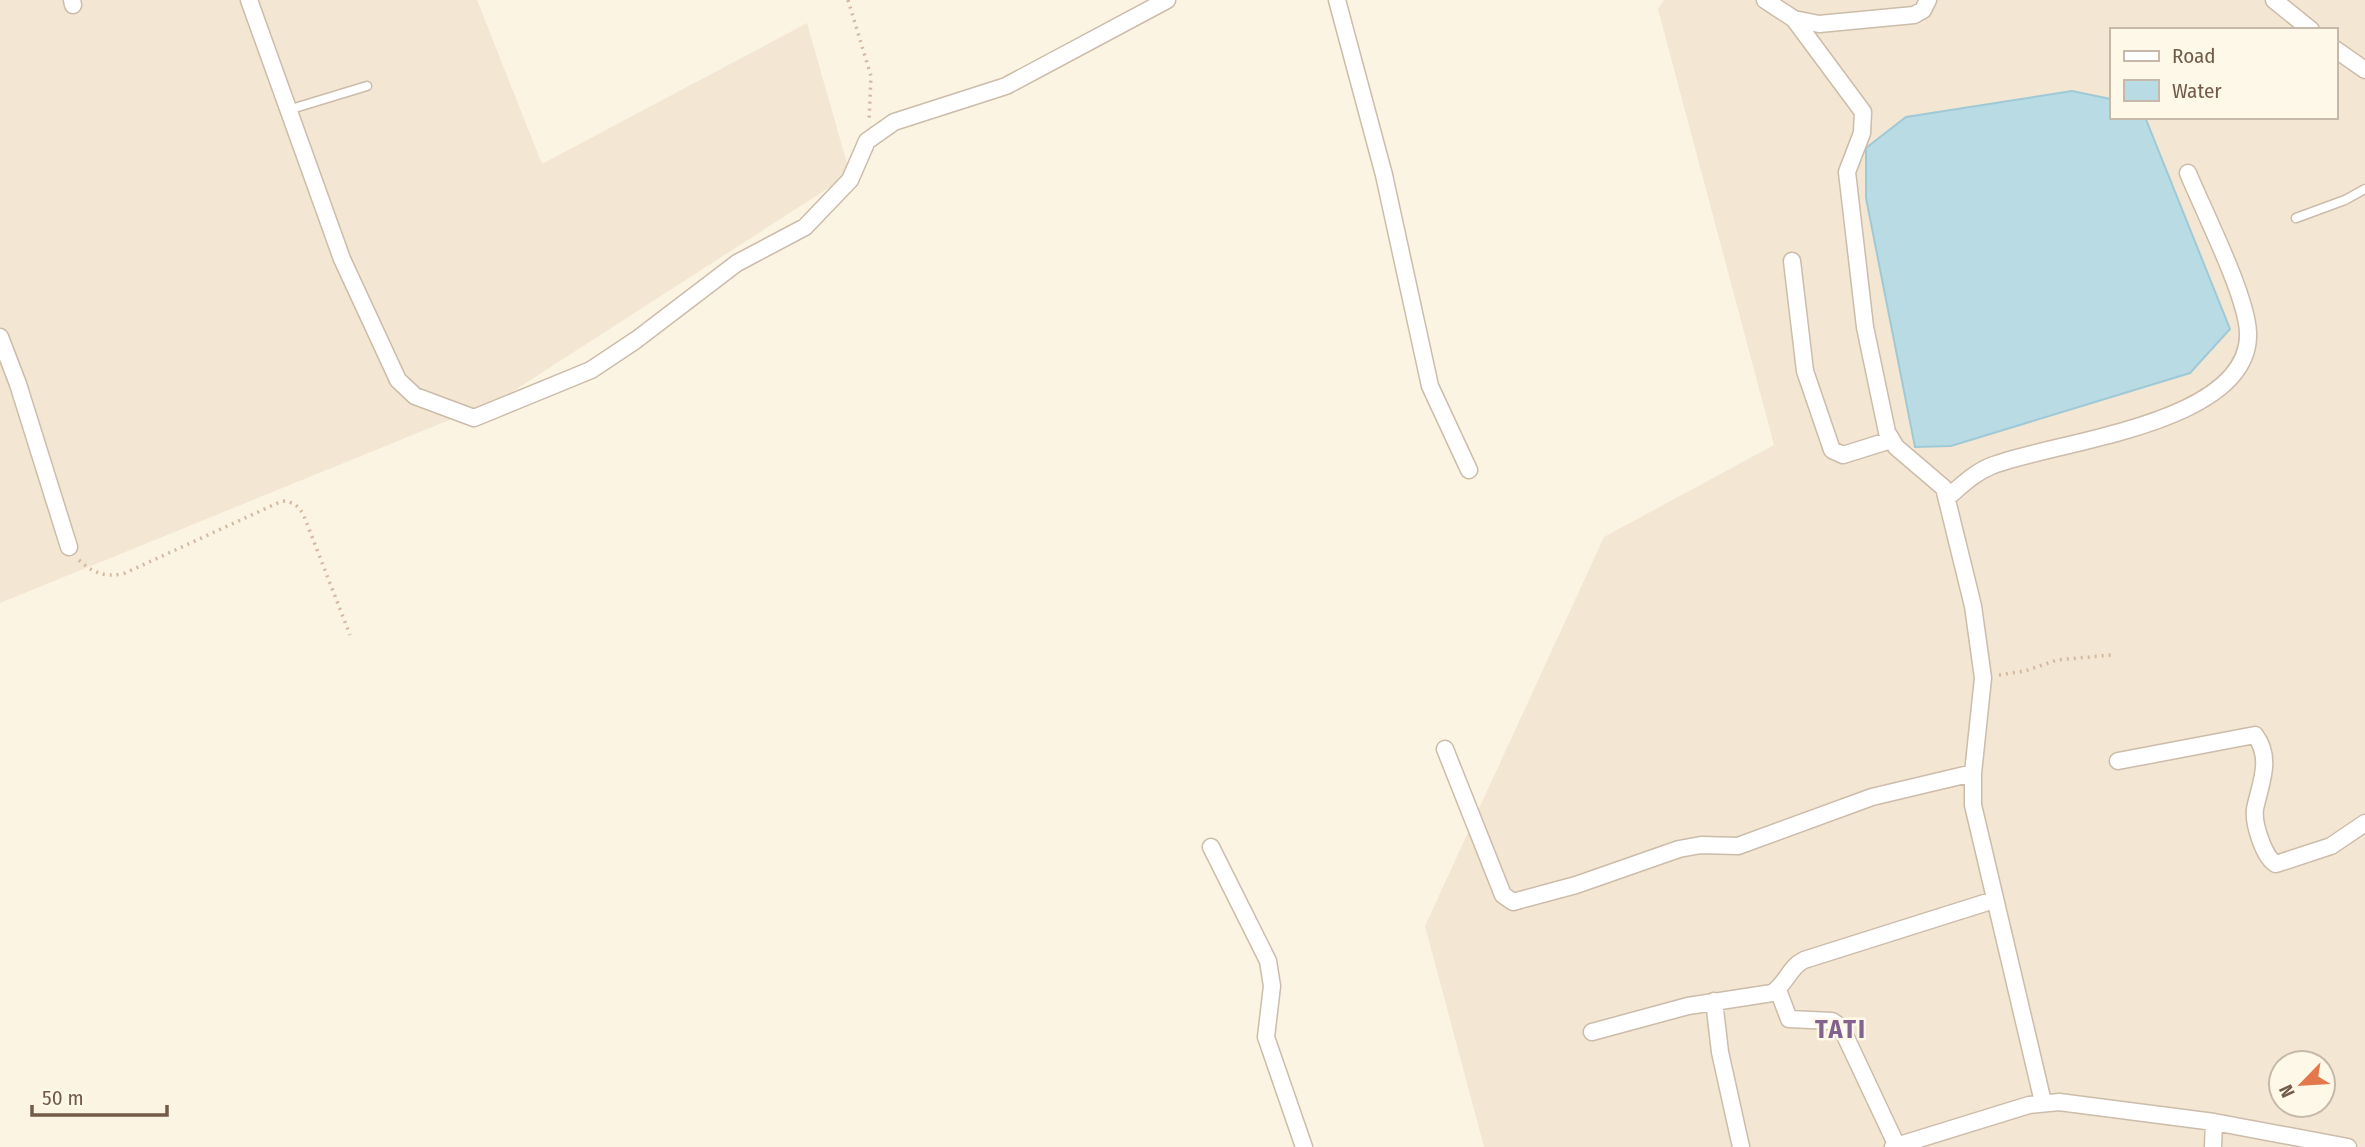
<svg xmlns="http://www.w3.org/2000/svg" width="2365" height="1147" viewBox="0 0 2365 1147" font-family="'Fira Sans Condensed',sans-serif">
	<style>
		.residential { fill: #f3e6d2; fill-rule: evenodd }
		.water { fill: #b9dbe4; stroke: #9fc9d6; stroke-width: 2 }
		.lines { fill: none; stroke-linecap: round; stroke-linejoin: round }
		.lane-casing { stroke: #ccbcaa; stroke-width: 11 }
		.street-casing { stroke: #ccbcaa; stroke-width: 19 }
		.path { stroke: #d4b89f; stroke-width: 3.5; stroke-dasharray: 2 5; stroke-linecap: butt }
		.lane { stroke: #fff; stroke-width: 8 }
		.street { stroke: #fff; stroke-width: 16 }
		.labels { text-anchor: middle; stroke-width: 5; stroke-linejoin: round; paint-order: stroke }
		.district-label { font-size: 26px; font-weight: bold; letter-spacing: 2px; fill: #83628f; stroke: #fef8e9 }
	</style>
	<rect width="100%" height="100%" fill="#fbf4e3"/>
	<path class="residential" d="M0 0H477L542 164 807 23 850 174 501 399 0 603Z
		M1664 0H2365V1147H1484L1425 926 1604 537 1774 445 1658 9ZM2111 30H2335V117H2111ZM2281 1063H2323V1105H2281Z"/>
	<path class="water" d="M2072 91 2111 99V117H2145L2230 329 2190 373 1951 446 1915 447 1866 198V148L1906 117Z"/>
	<g class="lines">
		<g class="lane-casing">
			<path id="lane" d="M288 110 367 86
				M2296 218 2345 200 2365 189"/>
		</g>
		<g class="street-casing">
			<path id="street" d="M72 0 73 5
				M249 0 342 259 398 380 415 396 474 418 591 370 636 340 737 263 805 227 850 180 867 141 894 122 1006 86 1167 0
				M1337 0 1384 175 1430 386 1469 470
				M1765 0 1794 19 1819 24 1914 15 1923 10 1928 0
				M2274 0 2311 30
				M1794 19 1863 112 1862 133 1847 172 1865 327 1887 432 1896 447 1944 488 1973 606 1983 678 1973 773V805L2043 1102
				M2335 49 2365 70
				M1792 261 1805 371 1832 450 1843 455 1891 440
				M0 337 18 384 69 547
				M1948 497C1961 486 1974 473 1991 466 2054 441 2252 425 2248 332 2246 294 2204 212 2188 173
				M1445 749 1503 895 1513 902 1576 885 1679 849 1701 845 1738 846 1872 797 1973 773
				M2118 761 2255 735C2273 759 2260 784 2255 809 2253 823 2264 858 2276 864L2331 846 2365 823
				M1211 847 1268 961 1272 986 1266 1037 1304 1147
				M1778 990 1789 1019 1832 1021 1841 1027 1897 1146
				M1714 1001 1720 1052 1741 1147
				M1592 1032 1688 1006 1772 993C1786 985 1789 967 1804 960L1994 900
				M1893 1147 2029 1105 2059 1102 2214 1122 2348 1147
				M2213 1147 2214 1122"/>
		</g>
		<path class="path" d="M848 0 871 76 869 121
			M79 560C93 573 104 577 123 574L282 501C294 502 299 506 304 516L350 635
			M1999 675 2025 671 2057 660 2111 655"/>
		<use href="#lane" class="lane"/>
		<use href="#street" class="street"/>
	</g>
	<g class="labels">
		<g class="district-label">
			<text x="1841" y="1038">TATI</text>
		</g>
	</g>
	<rect x="2110" y="28" width="228" height="91" fill="#fef8e9" stroke="#c6b9a9" stroke-width="2"/>
	<rect x="2124" y="51" width="35" height="10" fill="#ffffff" stroke="#c6b9a9" stroke-width="2"/>
	<text x="2172" y="63" font-size="21" fill="#735b4a">Road</text>
	<rect x="2124" y="80" width="35" height="21" fill="#b9dbe4" stroke="#c6b9a9" stroke-width="2"/>
	<text x="2172" y="98" font-size="21" fill="#735b4a">Water</text>
	<g transform="translate(2302 1084) rotate(245)"><circle r="33" fill="#fef8e9" stroke="#c6b9a9" stroke-width="2"/>
	<path d="M0-5L12 26L0 18L-12 26Z" fill="#e2784c"/>
	<text y="-10" font-size="19" font-weight="bold" text-anchor="middle" fill="#735b4a">N</text>
	</g>
	<path d="M32 1105v10h135v-10" fill="none" stroke="#735b4a" stroke-width="3.5"/>
	<text x="42" y="1105" font-size="21" fill="#735b4a" stroke="#fef8e9" stroke-width="5" paint-order="stroke">50 m</text>
</svg>
